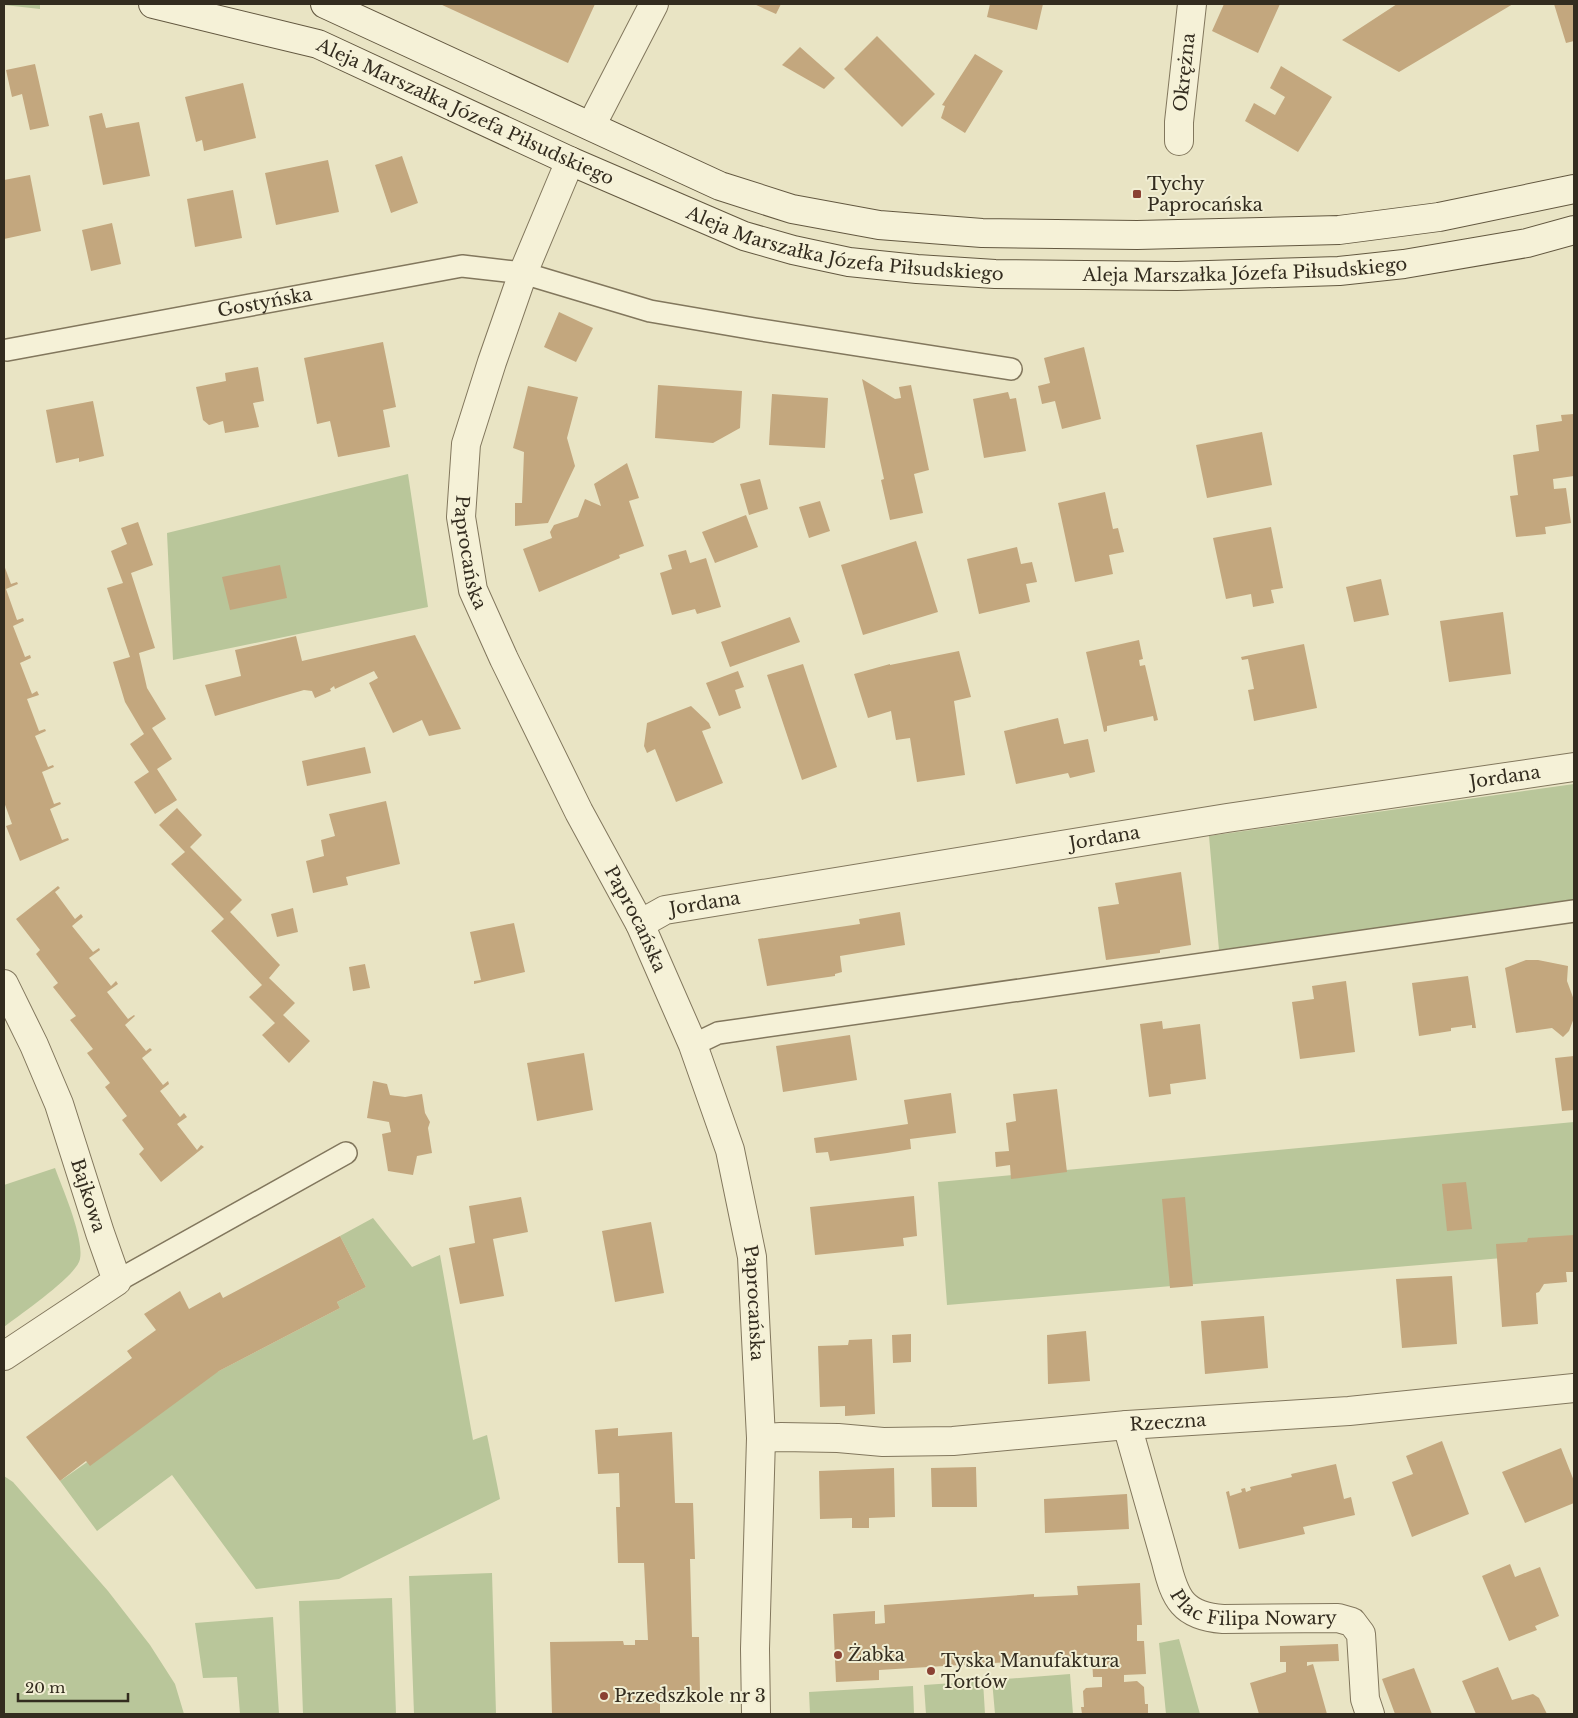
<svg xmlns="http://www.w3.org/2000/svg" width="1578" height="1718" viewBox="0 0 1578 1718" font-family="'Libre Baskerville',serif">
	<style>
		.green { fill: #b9c69a }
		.building { fill: #c3a77e }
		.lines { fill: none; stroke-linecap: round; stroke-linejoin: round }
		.lane-casing { stroke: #82775d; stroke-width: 24 }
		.street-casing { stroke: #82775d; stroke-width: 30 }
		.secondary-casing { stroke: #635840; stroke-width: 30 }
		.lane { stroke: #f5f1d7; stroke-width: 21 }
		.street { stroke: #f5f1d7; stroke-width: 28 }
		.secondary { stroke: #f5f1d7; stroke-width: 28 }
		.poi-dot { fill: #8a4133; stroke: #f1eed3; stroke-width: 2 }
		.labels { text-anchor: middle; stroke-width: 4; stroke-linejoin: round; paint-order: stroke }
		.street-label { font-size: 18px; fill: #332c1f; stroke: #f1eed3 }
		.poi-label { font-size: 18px; fill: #332c1f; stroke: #f1eed3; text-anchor: start }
	</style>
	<rect width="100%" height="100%" fill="#e9e4c4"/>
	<path class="green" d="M4 4H40V9L4 5Z
		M408 474 428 607 173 660 167 533Z
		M1574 784V901L1219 950 1209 836Z
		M1574 1122V1252L947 1305 938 1182Z
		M55 1168C63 1190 84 1237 80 1259 77 1276 19 1315 4 1327V1185Z
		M373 1218 412 1267 440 1255 473 1440 487 1435 500 1499 339 1579 256 1589 172 1475 97 1531 60 1481 215 1373 340 1308 337 1302 366 1287 340 1236Z
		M4 1476 13 1482 108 1591 150 1645 175 1684 184 1714H4Z
		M492 1573 496 1714H414L409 1576Z
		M392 1598 396 1714H303L299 1601Z
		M273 1617 279 1714H240L237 1677 203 1678 195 1623Z
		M1179 1639 1200 1714H1166L1159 1643Z
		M1070 1674 1073 1714H995L992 1680Z
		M983 1681 985 1714H926L924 1685Z
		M913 1686 914 1714H810L809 1692Z"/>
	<path class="building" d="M440 4H595L568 63Z
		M754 4H781L776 14Z
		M990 4H1043L1037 30 987 17Z
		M1224 4H1280L1258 53 1212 31Z
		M1397 4H1513L1399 72 1342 40Z
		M1554 4H1574V41L1566 43Z
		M877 36 935 94 902 127 844 69Z
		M800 47 835 78 824 89 782 65Z
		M975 54 1003 71 965 133 941 118 945 106 942 105Z
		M35 64 49 126 30 130 22 94 12 97 6 70Z
		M1281 66 1332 97 1298 152 1245 121 1254 103 1275 115 1285 97 1270 88Z
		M243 83 256 138 204 151 202 140 196 142 185 97Z
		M102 113 106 128 139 122 150 176 103 185 89 116Z
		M402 156 418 203 391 213 375 165Z
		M328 160 339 212 276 225 265 173Z
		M30 175 41 231 4 239V180Z
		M233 190 242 238 195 247 187 199Z
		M112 223 121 264 91 271 82 230Z
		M559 312 593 328 576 362 544 347Z
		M383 342 396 407 383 410 390 447 338 457 330 421 317 424 304 358Z
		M1084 347 1101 419 1062 429 1055 401 1042 404 1038 386 1050 383 1044 358Z
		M258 367 264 401 253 403 259 427 225 433 223 421 209 425 203 420 196 387 226 381 225 373Z
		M862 379 895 399 901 398 899 387 911 385 929 470 914 474 923 513 890 520 881 480 884 479Z
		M658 385 742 391 740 428 713 443 655 438Z
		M528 386 578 397 567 438 575 466 548 523 515 526V503H522L524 452 513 448Z
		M1008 392 1010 399 1016 398 1026 451 984 458 973 399Z
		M772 394 828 398 825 448 769 445Z
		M93 401 104 456 79 462V458L56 463 46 410Z
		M1574 414V476L1553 479 1554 489 1566 488 1571 523 1545 527 1546 534 1516 537 1510 496 1518 495 1513 455 1539 451 1536 425 1562 421 1561 415Z
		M1262 432 1272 485 1207 498 1196 445Z
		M627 463 639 498 629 501 644 546 619 555 620 558 539 592 523 549 552 538 550 532 554 525 578 517 585 499 601 506 594 484Z
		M760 479 768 509 749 515 740 484Z
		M1105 492 1113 529 1118 528 1124 552 1109 555 1113 574 1075 582 1058 503Z
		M820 501 830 531 809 538 799 507Z
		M746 515 758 547 715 563 702 532Z
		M138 522 153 565 131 573 155 648 139 653 147 688 166 719 152 728 172 759 157 769 177 800 155 814 134 782 149 772 130 744 144 734 125 702 113 662 130 657 107 588 123 583 111 551 127 544 121 528Z
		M1271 527 1283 588 1271 590 1274 603 1253 607 1251 594 1226 599 1213 538Z
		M916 541 938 612 863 635 841 565Z
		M1017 547 1021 564 1032 562 1037 582 1026 584 1030 602 979 614 967 559Z
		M686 550 690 563 706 558 721 607 697 614 695 609 672 615 660 573 672 569 668 555Z
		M4 565 11 584 17 582 18 584 6 589 17 620 23 618 24 621 13 626 25 657 30 655 31 658 20 663 32 694 37 691 39 695 27 699 39 731 45 729 46 731 35 736 48 767 53 765 54 767 42 772 54 804 60 802 61 804 50 809 62 840 68 838 69 840 20 861 6 826 12 824 4 802V787H5L4 784Z
		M280 565 287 598 230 610 222 577Z
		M1381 579 1389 615 1354 622 1346 587Z
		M1503 612 1511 674 1449 682 1440 621Z
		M790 617 800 642 730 667 721 642Z
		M415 635 461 729 429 736 422 720 393 733 369 683 378 678 374 671 335 689 334 686 330 689 331 691 315 698 312 691 304 690 215 716 205 685 241 676 235 650 296 636 302 661Z
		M1139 640 1143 659 1139 660 1140 666 1145 665 1158 720 1154 721 1153 716 1107 726V731L1104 732 1086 652Z
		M1304 644 1317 708 1254 721 1248 690 1254 689 1248 659 1242 660 1241 657Z
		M959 651 971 697 954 701 965 775 917 782 910 738 896 740 891 711 868 718 854 674 890 664V665Z
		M803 664 837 767 802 780 767 675Z
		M738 671 744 687 735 690 741 708 719 716 706 683Z
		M691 706 709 723 711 728 702 731 723 783 676 802 655 749 647 753 644 746 647 723Z
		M1058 718 1064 744 1088 739 1095 772 1070 778 1068 773 1016 784 1004 731Z
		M365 747 371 773 307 786 302 761Z
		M386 801 400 864 346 877 348 885 313 893 306 861 324 856 321 840 335 836 329 814Z
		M177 808 202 835 190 847 242 900 230 912 280 965 269 978 295 1003 283 1015 310 1041 289 1063 262 1035 275 1023 249 997 262 985 211 931 224 919 171 864 185 852 159 825Z
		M1181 872 1191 945 1160 950V953L1106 960 1098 907 1119 904 1115 883Z
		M58 886 60 888 55 892 75 919 81 914 83 917 72 926 93 952 99 948 100 950 89 958 111 986 116 981 118 984 107 992 128 1019 134 1015 135 1016 125 1025 146 1051 150 1048 152 1050 142 1058 163 1085 168 1081 169 1084 160 1091 180 1117 184 1113 187 1117 177 1124 197 1150 201 1145 204 1147 161 1182 139 1154 144 1149 122 1120 127 1116 105 1087 110 1083 87 1053 93 1049 70 1020 76 1016 53 987 58 983 36 954 40 950 16 919Z
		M293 908 298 932 277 937 271 914Z
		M900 912 905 945 840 956 842 972 835 974V976L767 986 758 939 860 924 859 919Z
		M514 923 525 972 474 984V981L481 980 470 932Z
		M1526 960H1538L1568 966 1567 981 1574 1000V1018L1569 1031 1563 1037 1552 1028 1516 1033 1505 968Z
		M365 964 370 988 353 991 349 967Z
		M1468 976 1476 1028H1472V1025L1451 1028V1031L1419 1036 1412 983Z
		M1346 981 1355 1052 1300 1059 1292 1002 1314 999 1312 986Z
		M1162 1021 1163 1029 1200 1024 1206 1079 1170 1084 1171 1094 1149 1097 1140 1024Z
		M850 1035 857 1080 783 1092 776 1046Z
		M584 1053 593 1110 537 1121 527 1063Z
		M1574 1056V1110L1562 1111 1555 1058Z
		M373 1081 387 1084 390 1095 405 1097 422 1094 425 1113 430 1122 428 1128 432 1153 417 1156 413 1175 388 1171 382 1134 391 1132 389 1122 367 1118Z
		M1057 1089 1067 1172 1011 1179 1010 1165 996 1167 995 1152 1009 1151 1006 1123 1016 1121 1013 1094Z
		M951 1093 956 1133 910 1139 911 1149 887 1153 830 1161 828 1152 816 1153 814 1138 908 1124 904 1100Z
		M1466 1182 1472 1229 1447 1231 1442 1184Z
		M914 1196 917 1236 903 1238 904 1246 815 1255 810 1207Z
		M521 1197 528 1232 493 1239 504 1296 460 1304 449 1248 475 1243 469 1206Z
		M1185 1197 1193 1286 1170 1288 1162 1199Z
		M651 1222 664 1293 615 1302 602 1231Z
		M1574 1235V1272H1566L1567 1282 1544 1284 1539 1292 1536 1293 1538 1324 1502 1327 1496 1244 1527 1242 1528 1238Z
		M340 1236 366 1287 337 1302 340 1308 219 1371 90 1466 86 1461 60 1481 26 1437 132 1358 127 1351 156 1330 144 1314 180 1291 189 1309 220 1292 223 1298Z
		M1452 1276 1457 1344 1402 1348 1396 1279Z
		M1264 1316 1268 1368 1205 1374 1201 1321Z
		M1086 1331 1090 1381 1048 1384 1047 1335Z
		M911 1334V1362L893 1363 892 1335Z
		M872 1339 875 1414 845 1416V1406L820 1407 818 1346 848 1345 849 1340Z
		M618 1428V1436L672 1432 675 1503H693L695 1559H690L692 1637H699L700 1694 660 1697V1714H552L550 1642 623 1641 624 1645H635V1640H648L644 1563H618L616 1507H620L619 1473 598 1474 595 1430Z
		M1442 1441 1469 1514 1412 1537 1392 1482 1413 1474 1406 1456Z
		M1561 1448 1574 1481V1503L1525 1523 1502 1472Z
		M1336 1464 1344 1499 1351 1497 1355 1515 1303 1527 1305 1534 1239 1549 1226 1492 1229 1491 1230 1496 1242 1492 1241 1489 1245 1488 1246 1492 1251 1490 1250 1487 1292 1477 1291 1474Z
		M976 1467 977 1507H932L931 1468Z
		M894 1468 895 1517 869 1518V1528H852V1518L820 1519 819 1471Z
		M1127 1494 1129 1529 1045 1533 1044 1499Z
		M1510 1564 1515 1577 1540 1567 1559 1616 1535 1626 1537 1630 1509 1641 1482 1576Z
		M1140 1583 1142 1625H1137V1641H1144L1146 1674 1124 1675V1682L1137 1681 1144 1687 1145 1704H1148V1714H1082L1081 1707H1084L1083 1691 1086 1688 1102 1687V1677H1093L1092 1657 879 1670V1680L836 1682 833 1614 875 1611V1624L885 1623 884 1605 1034 1594V1597L1078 1595 1077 1586Z
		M1338 1644 1339 1661 1307 1662V1666L1313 1664 1327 1714H1259L1250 1683 1286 1672V1662H1280V1646Z
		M1498 1667 1512 1700 1533 1694 1539 1698 1547 1714H1476L1462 1681Z
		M1414 1668 1432 1714H1395L1382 1679Z"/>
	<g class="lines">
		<g class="lane-casing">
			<g id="lane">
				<path id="s1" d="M7 350 462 266 523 273 650 311 755 329 1011 369"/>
				<path d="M693 1045 718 1033 1574 911"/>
				<path d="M117 1281 346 1153"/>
			</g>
		</g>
		<g class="street-casing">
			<g id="street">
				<path d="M591 126 654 4"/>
				<path id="s2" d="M1179 141V122L1192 4"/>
				<path id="s3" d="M570 161 523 273 492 362 466 444 461 517 473 590 504 659 579 812 640 924 693 1045 730 1150 752 1257 761 1438 755 1649 756 1714"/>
				<path id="s4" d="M640 924 665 910 1227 818 1574 767"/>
				<path id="s5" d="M4 984 34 1045 59 1104 100 1233 117 1281 4 1356"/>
				<path id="s6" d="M1127 1425 1166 1562C1175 1599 1183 1616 1223 1619L1338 1618 1352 1622 1361 1634 1365 1699 1370 1714"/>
				<path id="s7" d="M761 1438 781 1437 838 1438 883 1442 953 1441 1127 1425 1349 1411 1574 1388"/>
			</g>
		</g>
		<g class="secondary-casing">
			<g id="secondary">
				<path id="s8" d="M153 4 318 44 570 161 744 236 793 250 849 262 917 269 995 274 1177 276 1339 271 1404 264 1527 243 1574 230"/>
				<path d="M325 4 720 186 792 209 879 225 982 233 1137 235 1339 230 1439 217 1574 189"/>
			</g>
		</g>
		<use href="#lane" class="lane"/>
		<use href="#street" class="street"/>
		<use href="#secondary" class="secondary"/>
	</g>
	<g class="poi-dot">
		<rect x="1132" y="189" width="10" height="10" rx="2.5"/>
		<circle cx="838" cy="1655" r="5"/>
		<circle cx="931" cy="1671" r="5"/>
		<circle cx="604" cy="1696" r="5"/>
	</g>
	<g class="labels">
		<g class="street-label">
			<text dy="6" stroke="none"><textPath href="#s2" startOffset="69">Okrężna</textPath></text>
			<text dy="6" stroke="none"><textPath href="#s8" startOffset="332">Aleja Marszałka Józefa Piłsudskiego</textPath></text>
			<text dy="6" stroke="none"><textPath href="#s8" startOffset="738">Aleja Marszałka Józefa Piłsudskiego</textPath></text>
			<text dy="6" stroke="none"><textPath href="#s8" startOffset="1142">Aleja Marszałka Józefa Piłsudskiego</textPath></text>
			<text dy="6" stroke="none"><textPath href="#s1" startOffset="262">Gostyńska</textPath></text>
			<text dy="6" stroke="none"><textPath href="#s3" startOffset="411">Paprocańska</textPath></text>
			<text dy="6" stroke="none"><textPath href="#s4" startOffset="879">Jordana</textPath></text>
			<text dy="6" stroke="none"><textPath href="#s4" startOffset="474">Jordana</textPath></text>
			<text dy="6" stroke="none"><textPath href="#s4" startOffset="69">Jordana</textPath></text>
			<text dy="6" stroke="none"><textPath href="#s3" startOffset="816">Paprocańska</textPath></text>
			<text dy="6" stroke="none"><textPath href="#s5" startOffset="228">Bajkowa</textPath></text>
			<text dy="6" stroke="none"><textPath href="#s3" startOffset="1221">Paprocańska</textPath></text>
			<text dy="6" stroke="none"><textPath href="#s7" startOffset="408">Rzeczna</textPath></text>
			<text dy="6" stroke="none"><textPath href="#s6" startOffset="259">Plac Filipa Nowary</textPath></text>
		</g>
		<g class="poi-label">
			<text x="1147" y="190">Tychy<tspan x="1147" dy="21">Paprocańska</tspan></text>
			<text x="848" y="1661">Żabka</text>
			<text x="941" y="1667">Tyska Manufaktura<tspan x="941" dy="21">Tortów</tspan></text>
			<text x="614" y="1702">Przedszkole nr 3</text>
		</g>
	</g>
	<rect width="1578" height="1718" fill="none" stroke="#332c1f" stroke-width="10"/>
	<path d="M18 1693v8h110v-8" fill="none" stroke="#332c1f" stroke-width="2.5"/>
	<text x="25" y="1693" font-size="15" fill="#332c1f" stroke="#f1eed3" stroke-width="4" paint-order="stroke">20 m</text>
</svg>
